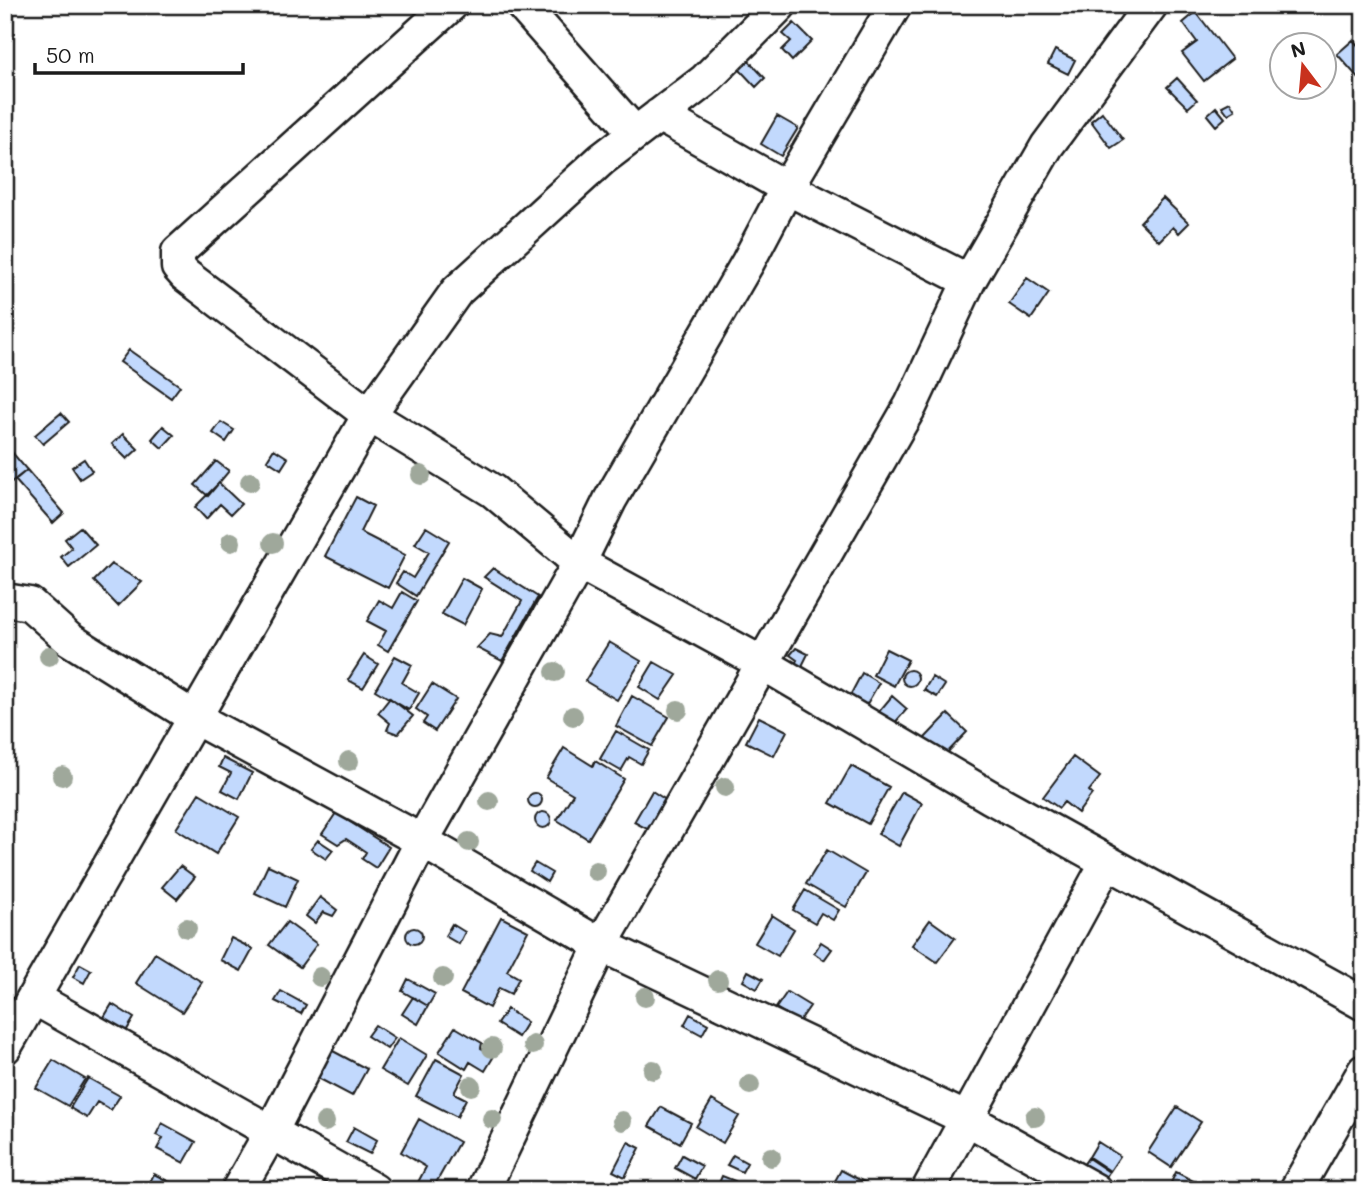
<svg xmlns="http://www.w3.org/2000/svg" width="1369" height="1195" viewBox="0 0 1369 1195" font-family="Mali,sans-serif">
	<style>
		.building { fill: #c2d9fd; stroke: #1c1c1c; stroke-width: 2 }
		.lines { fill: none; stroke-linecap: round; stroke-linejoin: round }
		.street-casing { stroke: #1c1c1c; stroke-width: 37 }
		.street { stroke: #fff; stroke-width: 32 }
		.tree { fill: #9fa89b }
	</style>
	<rect width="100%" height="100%" fill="#fff"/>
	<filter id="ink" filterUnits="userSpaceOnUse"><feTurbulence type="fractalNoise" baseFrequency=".0143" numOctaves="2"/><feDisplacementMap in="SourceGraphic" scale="14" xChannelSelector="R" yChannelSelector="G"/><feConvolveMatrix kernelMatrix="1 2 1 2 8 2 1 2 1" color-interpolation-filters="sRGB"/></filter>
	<g filter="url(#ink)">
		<path class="building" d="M1196 12 1232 59 1204 81 1182 53 1197 42 1183 23Z
			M794 23 812 41 792 61 782 50 791 41 783 34Z
			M1353 40 1364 52V79L1361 81 1337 54Z
			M1055 50 1075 60 1068 74 1048 64Z
			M748 60 765 78 756 87 739 69Z
			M1177 78 1197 100 1188 108 1167 87Z
			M1230 102 1235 110 1228 114 1222 106Z
			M1216 107 1225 118 1216 126 1207 115Z
			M1102 112 1123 140 1111 148 1091 121Z
			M777 116 798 128 781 156 761 144Z
			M1163 198 1189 223 1179 233 1173 227 1159 241 1140 222Z
			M1027 278 1049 293 1031 319 1009 304Z
			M129 350 180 386 171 398 120 362Z
			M61 413 69 422 43 444 35 435Z
			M221 422 234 430 226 442 213 433Z
			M163 426 174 435 162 448 152 439Z
			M123 434 138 449 127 459 112 444Z
			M5 444 27 470 5 487Z
			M274 449 288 458 281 469 267 460Z
			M84 459 92 471 80 479 72 467Z
			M216 461 229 471 208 496 195 485Z
			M27 470 64 513 53 523 15 480Z
			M219 483 241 504 231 514 220 504 206 519 195 507Z
			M356 497 373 506 360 532 405 555 388 588 325 556Z
			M80 527 96 545 69 567 61 557 72 548 65 539Z
			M426 527 449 541 416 596 396 583 403 572 413 578 429 552 415 544Z
			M111 564 142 582 118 606 94 581Z
			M493 568 538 597 502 661 477 648 490 634 502 637 522 601 484 577Z
			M462 578 482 589 463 625 442 614Z
			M402 592 417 601 388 651 378 645 386 631 367 621 379 600 393 608Z
			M609 642 641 661 617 700 585 681Z
			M796 648 808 654 800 670 793 667 797 660 790 655Z
			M886 649 908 660 894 686 873 675Z
			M364 655 378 664 363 688 348 680Z
			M395 656 412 665 402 683 419 693 409 710 375 690Z
			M654 662 677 675 660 700 639 687Z
			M902 678a8 8 0 1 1 16 0a8 8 0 1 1-16 0Z
			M862 673 879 683 860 716 844 707Z
			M932 677 945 685 937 697 924 690Z
			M432 684 456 699 435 731 423 723 427 717 416 709Z
			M632 696 669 717 652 746 616 726Z
			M892 696 907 709 892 726 877 714Z
			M390 698 413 716 398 734 387 730 390 723 378 713Z
			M948 714 967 732 943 757 924 739Z
			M759 717 787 731 774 756 746 742Z
			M616 731 649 750 641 764 629 757 621 771 600 759Z
			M564 748 593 766 595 761 624 779 588 839 557 820 573 794 546 778Z
			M1073 757 1100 777 1089 791 1092 794 1078 813 1064 802 1059 808 1043 797Z
			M223 758 252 773 239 799 222 790 231 773 219 767Z
			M851 766 889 787 868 824 830 803Z
			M652 791 666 800 649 830 634 822Z
			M902 792 922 803 899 846 878 834Z
			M199 793 239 817 216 854 176 829Z
			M528 800a7 7 0 1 1 14 0a7 7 0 1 1-14 0Z
			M535 820a8 8 0 1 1 16 0a8 8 0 1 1-16 0Z
			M336 813 389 847 376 868 362 859 366 852 346 839 338 844 322 834Z
			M318 840 333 850 326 859 311 849Z
			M827 850 866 873 846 907 806 884Z
			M535 863 552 873 547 882 530 871Z
			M268 865 298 879 285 907 255 893Z
			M180 866 195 877 177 899 162 887Z
			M805 890 839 910 833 920 821 913 815 923 793 910Z
			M320 897 337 910 333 916 323 912 315 923 306 916Z
			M772 915 794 929 778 956 755 943Z
			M501 917 528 931 507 971 519 978 511 994 499 988 489 1008 461 993Z
			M930 920 955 938 937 962 912 945Z
			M287 922 317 944 300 967 269 945Z
			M452 924 465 932 459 944 445 936Z
			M406 936a8 8 0 1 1 16 0a8 8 0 1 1-16 0Z
			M231 938 253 949 241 971 220 960Z
			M821 942 832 949 824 960 814 953Z
			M155 953 202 982 182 1012 136 983Z
			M80 964 91 970 84 983 73 977Z
			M748 971 763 979 757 989 743 981Z
			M408 979 435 994 428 1006 402 991Z
			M281 991 306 1005 301 1014 275 1001Z
			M787 992 810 1006 799 1022 776 1008Z
			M413 997 428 1006 418 1024 402 1014Z
			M112 1004 134 1018 125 1033 103 1019Z
			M507 1009 527 1022 518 1037 497 1024Z
			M690 1014 708 1024 702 1035 684 1025Z
			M375 1025 395 1038 387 1049 367 1036Z
			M455 1027 482 1043 481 1048 494 1056 485 1071 470 1062 466 1069 439 1052Z
			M399 1038 427 1055 408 1086 380 1070Z
			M331 1050 367 1069 352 1096 316 1077Z
			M436 1059 464 1074 454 1093 466 1099 457 1117 416 1096Z
			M53 1060 85 1079 68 1106 36 1088Z
			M88 1078 120 1096 111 1110 97 1102 87 1118 70 1108Z
			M712 1100 739 1116 723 1143 696 1127Z
			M661 1107 691 1123 680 1143 649 1126Z
			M1177 1107 1201 1122 1171 1167 1148 1152Z
			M419 1119 459 1142 432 1190H423L416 1186 426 1167 401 1152Z
			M162 1123 196 1142 184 1163 157 1149 163 1138 156 1135Z
			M354 1127 377 1140 370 1154 346 1142Z
			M628 1142 640 1148 625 1177 613 1171Z
			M1098 1142 1120 1156 1110 1171 1089 1157Z
			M682 1155 702 1166 695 1179 675 1168Z
			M733 1155 747 1163 742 1172 727 1165Z
			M1088 1158 1109 1172 1101 1185 1079 1171Z
			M841 1170 879 1190H830Z
			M1176 1172 1201 1185 1198 1190 1168 1189Z
			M154 1174 185 1190H146Z
			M722 1176 735 1181 731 1190H716Z"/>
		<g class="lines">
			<g class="street-casing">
				<path id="street" d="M451 5 178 252V267L185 275 369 415 493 491 579 563 762 663 990 797 1364 1004
					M522 5 634 132
					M659 115 787 188 969 281
					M5 600 30 604 69 639 195 718 422 841 601 945 967 1119 1095 1190
					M34 998 374 1190
					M5 1047 369 415 457 291 602 159 704 81 780 5
					M238 1190 271 1132 422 841 579 563 610 500 748 262 787 188 895 5
					M483 1190 601 945 911 405 969 281 1047 146 1151 5
					M928 1190 1107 862
					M1296 1190 1364 1071"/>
			</g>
			<use href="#street" class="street"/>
		</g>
		<g class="tree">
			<circle cx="421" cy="475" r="10"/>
			<circle cx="250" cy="482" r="10"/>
			<circle cx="231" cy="542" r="10"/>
			<circle cx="273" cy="543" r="10"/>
			<circle cx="49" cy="656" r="10"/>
			<circle cx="555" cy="672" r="10"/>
			<circle cx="678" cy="710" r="10"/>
			<circle cx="573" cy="716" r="10"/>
			<circle cx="349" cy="761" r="10"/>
			<circle cx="62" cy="776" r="10"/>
			<circle cx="725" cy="787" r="10"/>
			<circle cx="489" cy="801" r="10"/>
			<circle cx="469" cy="842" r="10"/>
			<circle cx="596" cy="871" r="10"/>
			<circle cx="187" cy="928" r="10"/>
			<circle cx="320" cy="977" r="10"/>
			<circle cx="443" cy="978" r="10"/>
			<circle cx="718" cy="980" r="10"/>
			<circle cx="645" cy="997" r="10"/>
			<circle cx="533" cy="1045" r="10"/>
			<circle cx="492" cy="1048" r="10"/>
			<circle cx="653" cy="1070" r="10"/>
			<circle cx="750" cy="1085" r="10"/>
			<circle cx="471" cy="1086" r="10"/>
			<circle cx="1035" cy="1117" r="10"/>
			<circle cx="492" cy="1119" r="10"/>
			<circle cx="622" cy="1121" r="10"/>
			<circle cx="325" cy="1122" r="10"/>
			<circle cx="771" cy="1157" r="10"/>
		</g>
	</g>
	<rect width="1369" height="1195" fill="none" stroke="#fff" stroke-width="28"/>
	<rect x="14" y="14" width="1341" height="1167" fill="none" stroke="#1c1c1c" stroke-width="2.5" filter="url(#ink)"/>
	<g transform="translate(1303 66) rotate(344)"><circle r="33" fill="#ffffff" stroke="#a4a4a4" stroke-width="2"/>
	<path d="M0-5L12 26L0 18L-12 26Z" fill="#c8321e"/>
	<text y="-10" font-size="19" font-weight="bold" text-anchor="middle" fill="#1c1c1c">N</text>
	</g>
	<path d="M35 63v10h208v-10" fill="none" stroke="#1c1c1c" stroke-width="3.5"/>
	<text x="46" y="63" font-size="21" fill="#1c1c1c" stroke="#ffffff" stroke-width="5" paint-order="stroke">50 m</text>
</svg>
